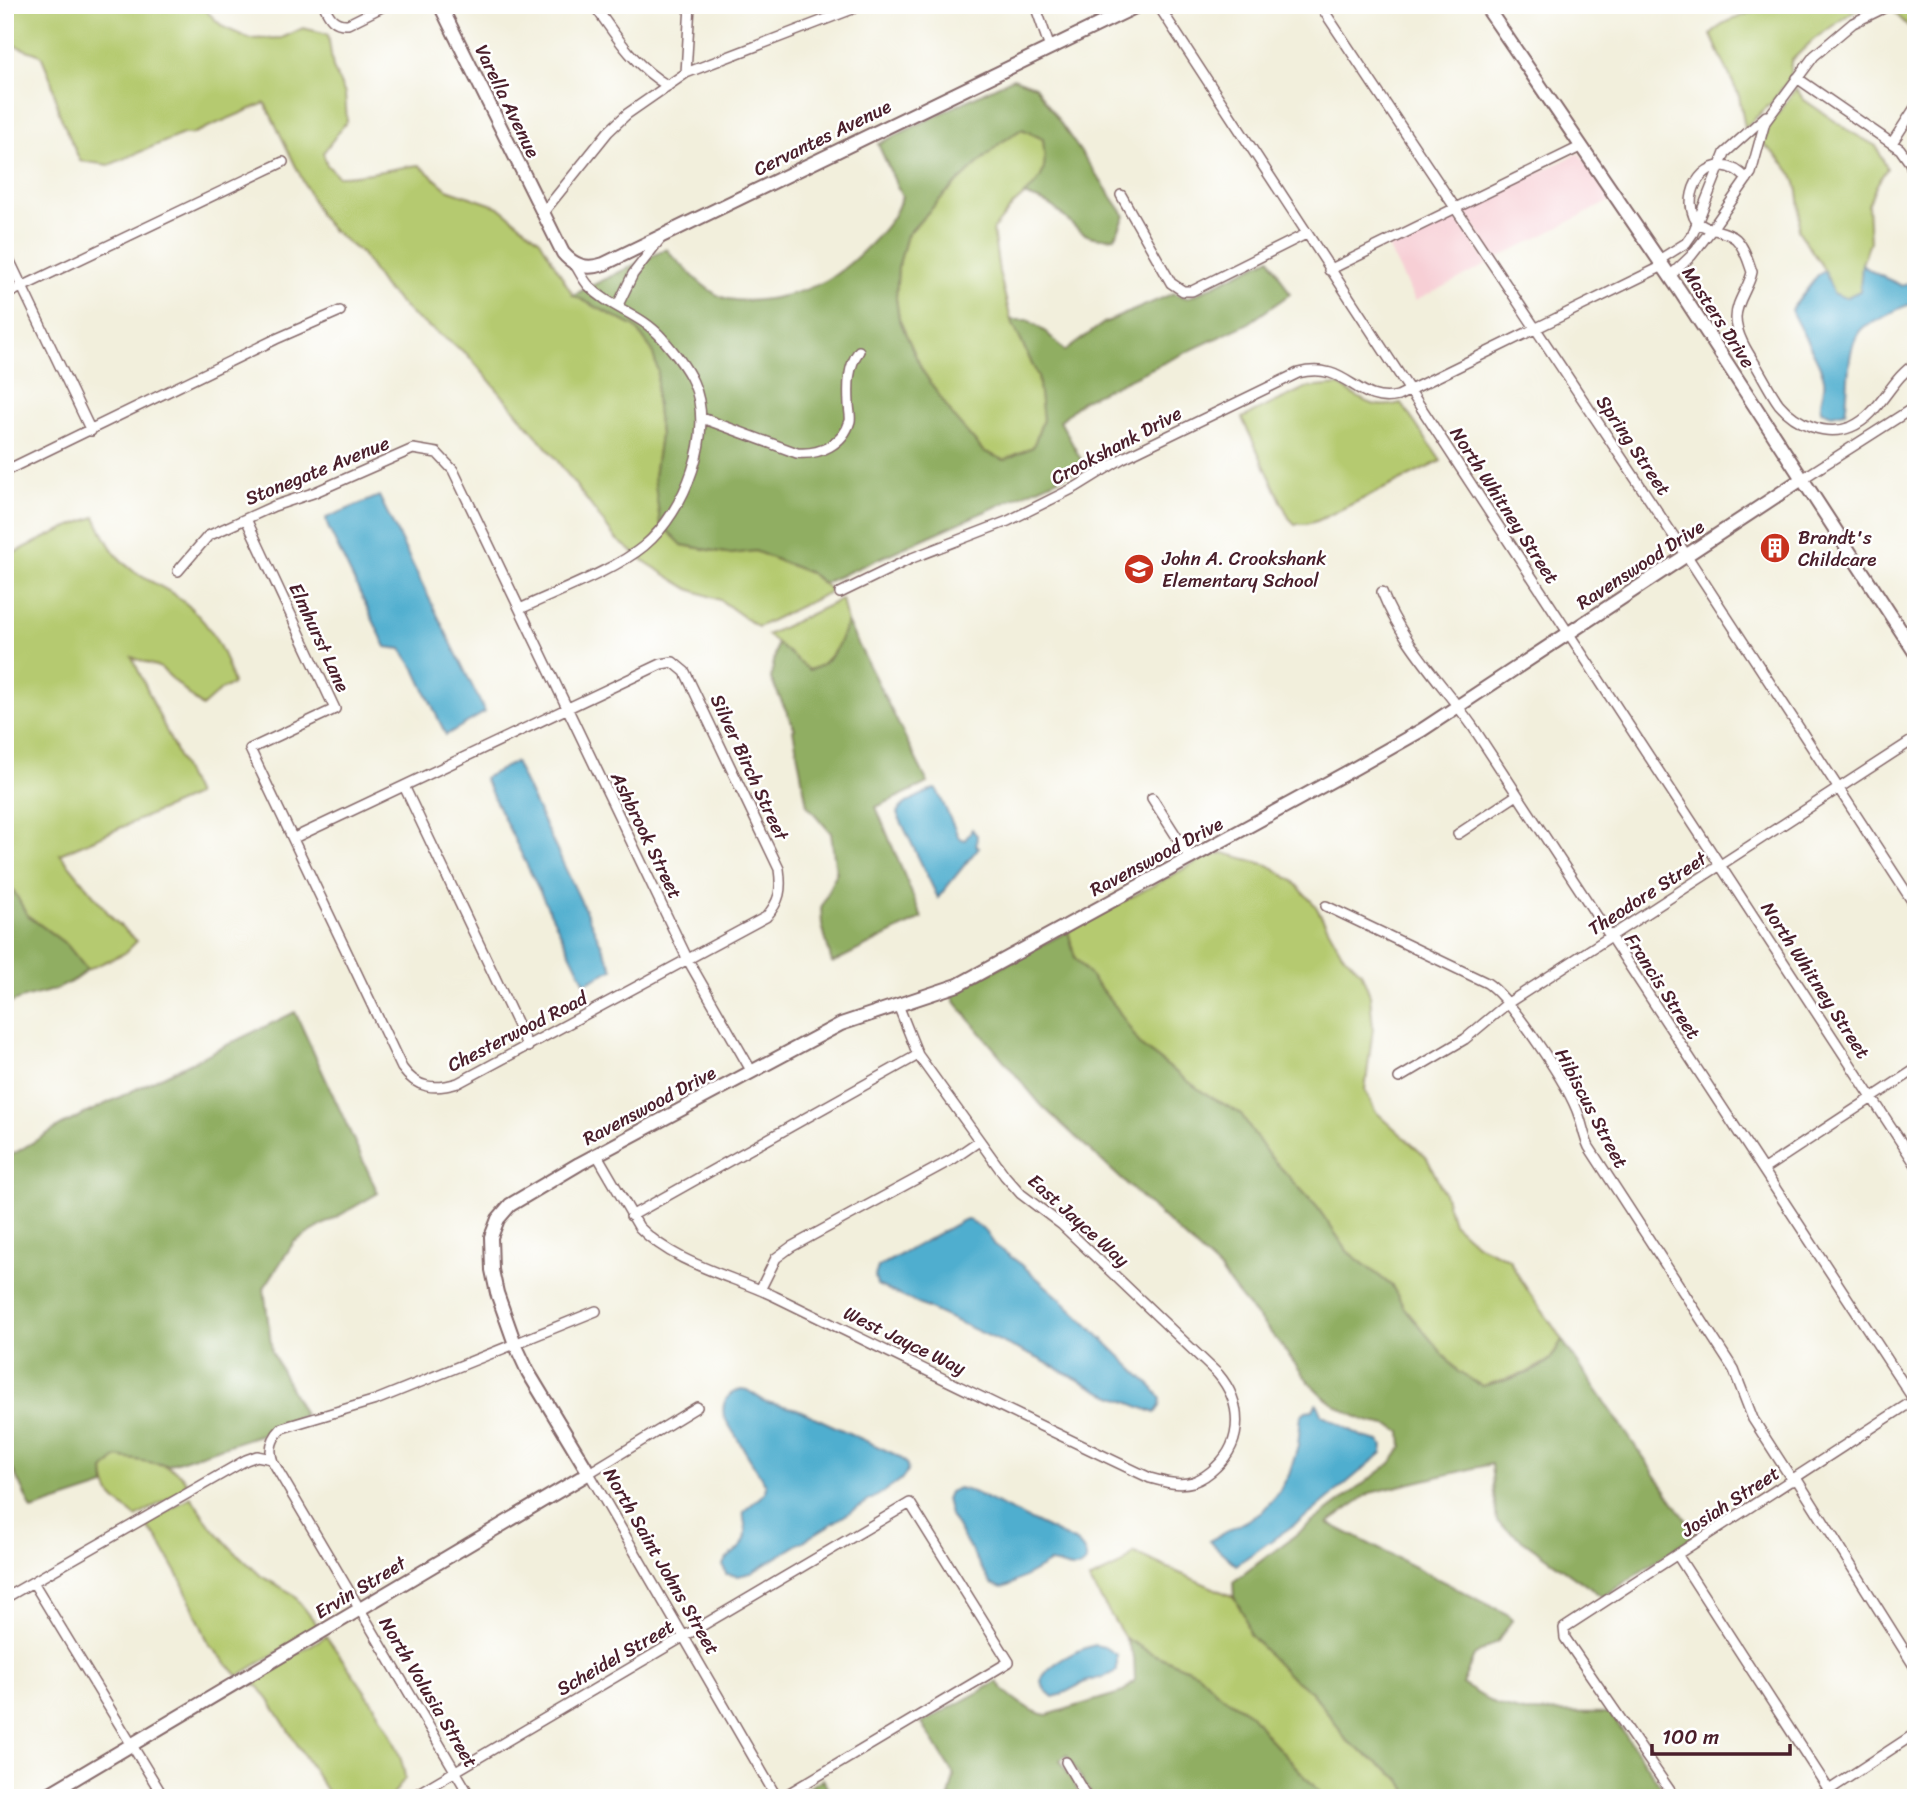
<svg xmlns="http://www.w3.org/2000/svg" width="1921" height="1803" viewBox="0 0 1921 1803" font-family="Sriracha,sans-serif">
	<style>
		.built { fill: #f7cfd5 }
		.green { fill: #b5ca6f; stroke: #80744d; stroke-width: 2 }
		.forest { fill: #90ae62; stroke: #6d6646; stroke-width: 2 }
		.water { fill: #50aecf; stroke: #4d667d; stroke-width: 2 }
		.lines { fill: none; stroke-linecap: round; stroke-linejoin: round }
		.street-casing { stroke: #856869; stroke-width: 12 }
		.secondary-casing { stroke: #856869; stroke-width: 16 }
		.street { stroke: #fff; stroke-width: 9 }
		.secondary { stroke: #fff; stroke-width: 12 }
		.labels { text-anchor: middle; stroke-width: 5; stroke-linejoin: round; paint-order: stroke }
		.street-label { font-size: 19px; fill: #4a1f2b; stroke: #fff }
		.poi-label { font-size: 19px; fill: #4a1f2b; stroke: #fff; text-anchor: start }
	</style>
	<rect width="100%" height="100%" fill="#fff"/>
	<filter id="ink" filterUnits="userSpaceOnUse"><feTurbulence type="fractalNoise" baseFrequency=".0143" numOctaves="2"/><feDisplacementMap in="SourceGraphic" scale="14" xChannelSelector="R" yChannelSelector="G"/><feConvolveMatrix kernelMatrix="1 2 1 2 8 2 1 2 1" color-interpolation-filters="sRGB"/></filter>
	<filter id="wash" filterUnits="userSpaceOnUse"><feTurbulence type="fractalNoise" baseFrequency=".00686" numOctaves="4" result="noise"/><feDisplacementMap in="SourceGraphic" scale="28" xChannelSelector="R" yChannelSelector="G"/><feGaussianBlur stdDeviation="1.57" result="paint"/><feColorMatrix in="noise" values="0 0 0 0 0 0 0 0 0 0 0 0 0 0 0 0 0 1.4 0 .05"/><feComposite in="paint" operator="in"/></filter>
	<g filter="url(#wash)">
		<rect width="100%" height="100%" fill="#f2efdc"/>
		<path class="built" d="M1579 153 1612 200 1496 259 1463 210Z
			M1454 214 1488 264 1415 301 1388 247Z"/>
		<path class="green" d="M5 5H200L223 27 250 39 282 38 303 28 328 34 333 68 345 94 347 121 323 153 327 165 338 176C365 176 392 168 419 165L447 189 499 207 540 240 573 295 635 327 652 350 658 371 656 398 660 435 654 477 682 545 731 554 755 551 810 573 832 591 758 627 720 600 689 589 647 563 616 539 553 455 467 354 412 315 384 287 362 254 331 229 320 216 265 103 192 134H183L109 165 80 161 59 113 51 79 41 55 16 46 5 50Z
			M1768 5H1862L1813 40 1791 61 1790 78 1771 103 1745 128 1739 96 1711 35 1722 24Z
			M1903 5H1916V34L1892 10Z
			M1796 88 1803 99 1851 132 1876 146 1887 168 1876 186 1868 205 1870 242 1862 264 1860 291 1845 298 1833 293 1825 271 1798 230C1801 218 1800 190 1794 178 1788 166 1774 153 1763 144L1770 125Z
			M1022 129 1043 139 1046 166 1038 183 1013 205 993 230 999 272 1011 320 1038 376 1043 419 1033 447 1004 460 983 451 955 419 922 370 899 319 896 298 898 268 907 235 944 195 1000 143Z
			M1339 385C1362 400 1373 411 1401 403L1441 461 1317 521 1306 524H1295L1289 518 1242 418 1305 388Z
			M95 517C102 531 109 548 120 559 135 576 157 583 175 595 206 617 225 648 233 684L222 689 202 707 161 668 132 657 196 795 60 854 113 919 137 941 125 953 87 970 67 945 27 915 5 875V557L66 528Z
			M842 599 847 622 840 645 820 667 809 670 767 635Z
			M1224 853 1268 865 1293 881 1315 905 1342 953 1361 972 1370 995 1373 1028 1365 1090 1375 1111 1427 1158 1444 1193 1453 1223 1476 1244 1509 1259C1523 1288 1545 1312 1562 1340L1550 1360 1526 1373 1482 1386 1458 1372 1404 1308 1392 1286 1348 1252 1317 1207 1267 1153 1241 1114 1201 1091 1141 1046 1116 1007 1075 958 1068 931 1206 857Z
			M117 1457C139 1462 181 1460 188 1487L136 1517C117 1501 105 1498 104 1470Z
			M191 1497 209 1524 231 1548 261 1576 293 1594 319 1627 238 1676 209 1644 181 1580 156 1536 144 1525Z
			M1134 1553 1234 1597 1244 1615 1249 1634 1286 1673 1311 1692 1330 1715 1346 1740 1401 1780 1411 1798H1325L1269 1738 1250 1714 1219 1694 1198 1673 1153 1654 1125 1638 1089 1580 1123 1564Z
			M326 1636C352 1674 400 1732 405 1778L391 1798H331L271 1703 259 1687 249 1682Z"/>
		<path class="forest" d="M1013 78 1035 86 1125 216 1115 237C1081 242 1078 227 1054 208 1046 201 1034 199 1024 195 1047 176 1046 168 1043 139L1022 129 1000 143 944 195 907 235 898 268 896 298 899 319 922 370 955 419 983 451 1004 460 1033 447 1043 420 1038 376 1011 320H1028L1047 333 1065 351 1104 323 1174 293 1187 298 1194 295 1270 258 1290 294 1249 323 1082 401 1060 421 1085 467 824 583 810 573 755 551 731 554 682 545 660 523 654 477 660 435 656 398 658 371 652 350 635 327 573 295 666 249C681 264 708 295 728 299 756 305 802 294 827 280 848 268 876 240 890 221 896 214 898 205 902 197L878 144Z
			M847 622 928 783 876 807 922 918 832 963 822 925 821 908 836 873 831 833 807 805 793 730 795 729 771 679 777 643 809 670C832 664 840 643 847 622Z
			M5 875 27 915 67 945 87 970C58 996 39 990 8 1004L5 999Z
			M1068 931 1075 958 1116 1007 1141 1046 1201 1091 1241 1114 1267 1153 1317 1207 1348 1252 1392 1286 1404 1308 1458 1372 1482 1386C1501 1381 1536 1375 1550 1359 1555 1355 1558 1346 1562 1340L1696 1534 1603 1597 1497 1522 1491 1464 1370 1493 1328 1523 1509 1615 1512 1620 1498 1641 1474 1656 1462 1684 1497 1705 1523 1712 1610 1713 1669 1798H1411L1401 1780 1346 1740 1330 1715 1311 1692 1286 1673 1249 1634 1244 1615 1234 1597 1233 1582 1391 1463 1402 1447 1401 1432C1388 1424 1385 1425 1371 1422 1360 1420 1337 1407 1328 1400 1308 1385 1295 1362 1279 1343 1260 1318 1238 1298 1221 1271L1041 1105 956 1003 951 993Z
			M295 1012 378 1193 294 1242 264 1288 272 1352 304 1415 280 1423 271 1431 168 1465 117 1457 104 1470 105 1486 32 1510 5 1453V1159L62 1125Z
			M1125 1638 1153 1654 1198 1673 1219 1694 1250 1714 1269 1738 1325 1798H1093L1067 1755 1060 1760 1082 1798H949L954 1775 922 1723 997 1682C1007 1695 1030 1713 1047 1715L1123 1692 1135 1680 1134 1657Z
			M823 1779 833 1798H792Z"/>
		<path class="water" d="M1862 264C1873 275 1888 278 1902 286L1916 280V303C1901 306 1893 312 1880 319 1876 322 1870 323 1865 326 1844 341 1850 390 1845 412L1832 415 1821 411C1819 397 1826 392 1824 379 1821 361 1799 330 1791 310L1818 275 1825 271 1833 293 1845 298 1860 291Z
			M379 496 485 712 446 735 415 669 401 649 386 647 328 527 326 518Z
			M515 762 613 969 585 983 484 778Z
			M934 789 937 790 959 838 965 840 972 829 977 836 976 845 979 847 938 898 897 813C904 801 921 796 934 789Z
			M963 1220H970L986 1232 995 1245 1022 1265 1063 1301 1154 1389 1161 1398 1160 1406 1155 1413 1100 1391 1039 1359 877 1285 875 1276 878 1267Z
			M741 1389 747 1390 766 1402 797 1409 894 1454C921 1468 902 1480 885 1491L751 1573 738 1576 726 1574 723 1565C728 1553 741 1552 745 1539 749 1530 742 1521 744 1511L765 1493 766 1485 724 1417C721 1402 727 1394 741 1389Z
			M1316 1404 1318 1405 1321 1414 1363 1437 1379 1441 1383 1446 1382 1453 1311 1513 1236 1565 1209 1541 1261 1513 1276 1496 1289 1475 1298 1446 1301 1415 1306 1411 1313 1410Z
			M958 1488 973 1492 1074 1541C1087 1548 1094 1569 1072 1568 1064 1567 1057 1563 1049 1563L1008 1586 1002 1588 991 1584 950 1515 946 1499 949 1492Z
			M1095 1645 1104 1647 1117 1655V1670C1107 1678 1097 1678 1085 1682 1074 1687 1065 1694 1053 1697L1045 1690 1041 1681C1047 1663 1078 1650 1095 1645Z"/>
	</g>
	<g filter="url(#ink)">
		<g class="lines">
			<g class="street-casing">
				<path id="street" d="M324 5C329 17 334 25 348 24L386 5
					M594 5C616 36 634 66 668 86
					M1035 5 1050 48
					M1158 5 1916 1165
					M1320 5 1687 556 1916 907
					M686 73 690 5
					M1797 78 1900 149 1910 163 1916 185
					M1892 143 1916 106
					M1747 179C1714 144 1681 187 1694 217 1701 232 1724 228 1736 239 1745 248 1748 261 1752 272 1749 288 1736 301 1736 318 1736 335 1748 353 1757 367 1764 379 1771 393 1779 404 1796 424 1826 437 1851 427 1880 415 1890 379 1916 363
					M1121 195 1171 283 1183 291H1192L1306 234
					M542 214 608 132 627 114 686 73 863 5
					M5 251 91 431
					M1659 260 1686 243 1693 233 1725 153 1766 116
					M1329 270 1580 147
					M1670 276 1691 256 1709 233 1751 173 1765 122 1814 56 1853 23 1890 5
					M5 295 283 162
					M618 305 633 274 660 239
					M702 418 797 453C819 455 843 445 850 421 851 417 849 409 849 404 848 385 848 366 859 351
					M5 471 276 339 340 311
					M1802 479 1916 406
					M246 519 335 709 250 749 402 1068C417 1089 435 1090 458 1083L766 917C780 901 782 890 779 869L685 672 673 662 661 664 294 838
					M178 571 208 536 274 506 313 493 413 449 437 453 453 470 688 960 752 1072
					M1382 592C1402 643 1442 683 1473 727L1914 1400
					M840 593 912 558 1008 521 1076 487 1123 458 1298 373C1348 360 1356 406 1398 396L1663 266
					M520 609C556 592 615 570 644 546 685 512 716 432 693 382 686 366 673 351 662 338 641 314 610 308 589 286 583 280 579 270 574 263
					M404 786 528 1047
					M1152 798 1191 859
					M1458 834 1517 795
					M1326 906 1487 983C1511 999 1570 1087 1579 1116 1583 1127 1584 1137 1589 1147L1734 1370 1753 1419 1793 1481
					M1399 1078 1465 1039 1508 1003 1916 738
					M597 1155 639 1227C675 1264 730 1275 776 1297 901 1358 1025 1419 1150 1478 1164 1482 1179 1486 1193 1482 1201 1479 1210 1473 1216 1467 1244 1441 1242 1402 1218 1374L1062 1225 1021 1194 1005 1176 918 1055 898 1005
					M1764 1169 1916 1069
					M631 1216 918 1055
					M760 1290 776 1258 791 1247 953 1159 979 1141
					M697 1407 589 1473 777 1798
					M1796 1478 1916 1669
					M1678 1556 1829 1790
					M33 1582 164 1798
					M5 1598 246 1460 257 1456 272 1459
					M1066 1762 1087 1798
					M410 1798 910 1503 1009 1662 781 1798
					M471 1798 273 1462C268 1448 272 1438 282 1428L376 1400 596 1311
					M1675 1798 1565 1638 1564 1628 1916 1399
					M1817 1798 1916 1733"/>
			</g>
			<g class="secondary-casing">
				<path id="secondary" d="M440 5 563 253C574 266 587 270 604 264L1139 5
					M1485 5 1680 291 1916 654
					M42 1798 589 1473 528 1372 515 1344 497 1293 492 1270 491 1237 498 1219 510 1205 579 1164 841 1024 958 985 1355 768 1422 730 1802 479"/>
			</g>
			<use href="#street" class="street"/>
			<use href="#secondary" class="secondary"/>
		</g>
	</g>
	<defs>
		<g id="building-disc" transform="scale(1.575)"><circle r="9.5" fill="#c8321e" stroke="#fff"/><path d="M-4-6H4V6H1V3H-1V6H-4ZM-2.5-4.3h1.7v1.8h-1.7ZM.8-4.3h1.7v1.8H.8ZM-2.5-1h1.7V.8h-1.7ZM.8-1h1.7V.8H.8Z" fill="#fff"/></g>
		<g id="school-disc" transform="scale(1.575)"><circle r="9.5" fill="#c8321e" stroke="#fff"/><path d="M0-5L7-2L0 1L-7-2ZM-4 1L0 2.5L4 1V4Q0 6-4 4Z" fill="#fff"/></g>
	</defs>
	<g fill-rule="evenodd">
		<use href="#building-disc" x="1775" y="548"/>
		<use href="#school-disc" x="1139" y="569"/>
	</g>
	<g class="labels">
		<g class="street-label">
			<text transform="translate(508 101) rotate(64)" y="7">Varella Avenue</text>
			<text transform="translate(822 137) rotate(-26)" y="7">Cervantes Avenue</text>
			<text transform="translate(1719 317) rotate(57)" y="7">Masters Drive</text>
			<text transform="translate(1116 445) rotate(-28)" y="7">Crookshank Drive</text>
			<text transform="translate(1634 445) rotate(56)" y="7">Spring Street</text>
			<text transform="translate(317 470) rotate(-22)" y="7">Stonegate Avenue</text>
			<text transform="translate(1505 505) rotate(57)" y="7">North Whitney Street</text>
			<text transform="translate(1640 564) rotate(-33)" y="7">Ravenswood Drive</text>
			<text transform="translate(320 637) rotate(65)" y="7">Elmhurst Lane</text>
			<text transform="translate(750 767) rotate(65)" y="7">Silver Birch Street</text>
			<text transform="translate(647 835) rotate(64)" y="7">Ashbrook Street</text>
			<text transform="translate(1156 856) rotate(-28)" y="7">Ravenswood Drive</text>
			<text transform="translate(1647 893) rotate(-33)" y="7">Theodore Street</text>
			<text transform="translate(1816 980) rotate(57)" y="7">North Whitney Street</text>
			<text transform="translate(1663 986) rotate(57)" y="7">Francis Street</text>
			<text transform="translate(517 1031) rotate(-27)" y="7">Chesterwood Road</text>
			<text transform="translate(649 1105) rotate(-28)" y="7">Ravenswood Drive</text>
			<text transform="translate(1592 1108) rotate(62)" y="7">Hibiscus Street</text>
			<text transform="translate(1079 1220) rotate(42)" y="7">East Jayce Way</text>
			<text transform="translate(905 1340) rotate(26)" y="7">West Jayce Way</text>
			<text transform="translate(1730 1501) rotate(-33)" y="7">Josiah Street</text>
			<text transform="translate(662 1561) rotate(60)" y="7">North Saint Johns Street</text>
			<text transform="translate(360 1587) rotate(-31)" y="7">Ervin Street</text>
			<text transform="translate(615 1657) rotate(-30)" y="7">Scheidel Street</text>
			<text transform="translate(429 1692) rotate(59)" y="7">North Volusia Street</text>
		</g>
		<g class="poi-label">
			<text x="1798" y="544">Brandt's<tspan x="1798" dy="22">Childcare</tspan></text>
			<text x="1162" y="565">John A. Crookshank<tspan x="1162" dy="22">Elementary School</tspan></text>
		</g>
	</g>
	<rect width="1921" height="1803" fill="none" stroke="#fff" stroke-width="28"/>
	<path d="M1652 1744v10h138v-10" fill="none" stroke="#4a1f2b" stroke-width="3.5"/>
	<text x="1662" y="1744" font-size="21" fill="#4a1f2b" stroke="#ffffff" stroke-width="5" paint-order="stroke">100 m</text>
</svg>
